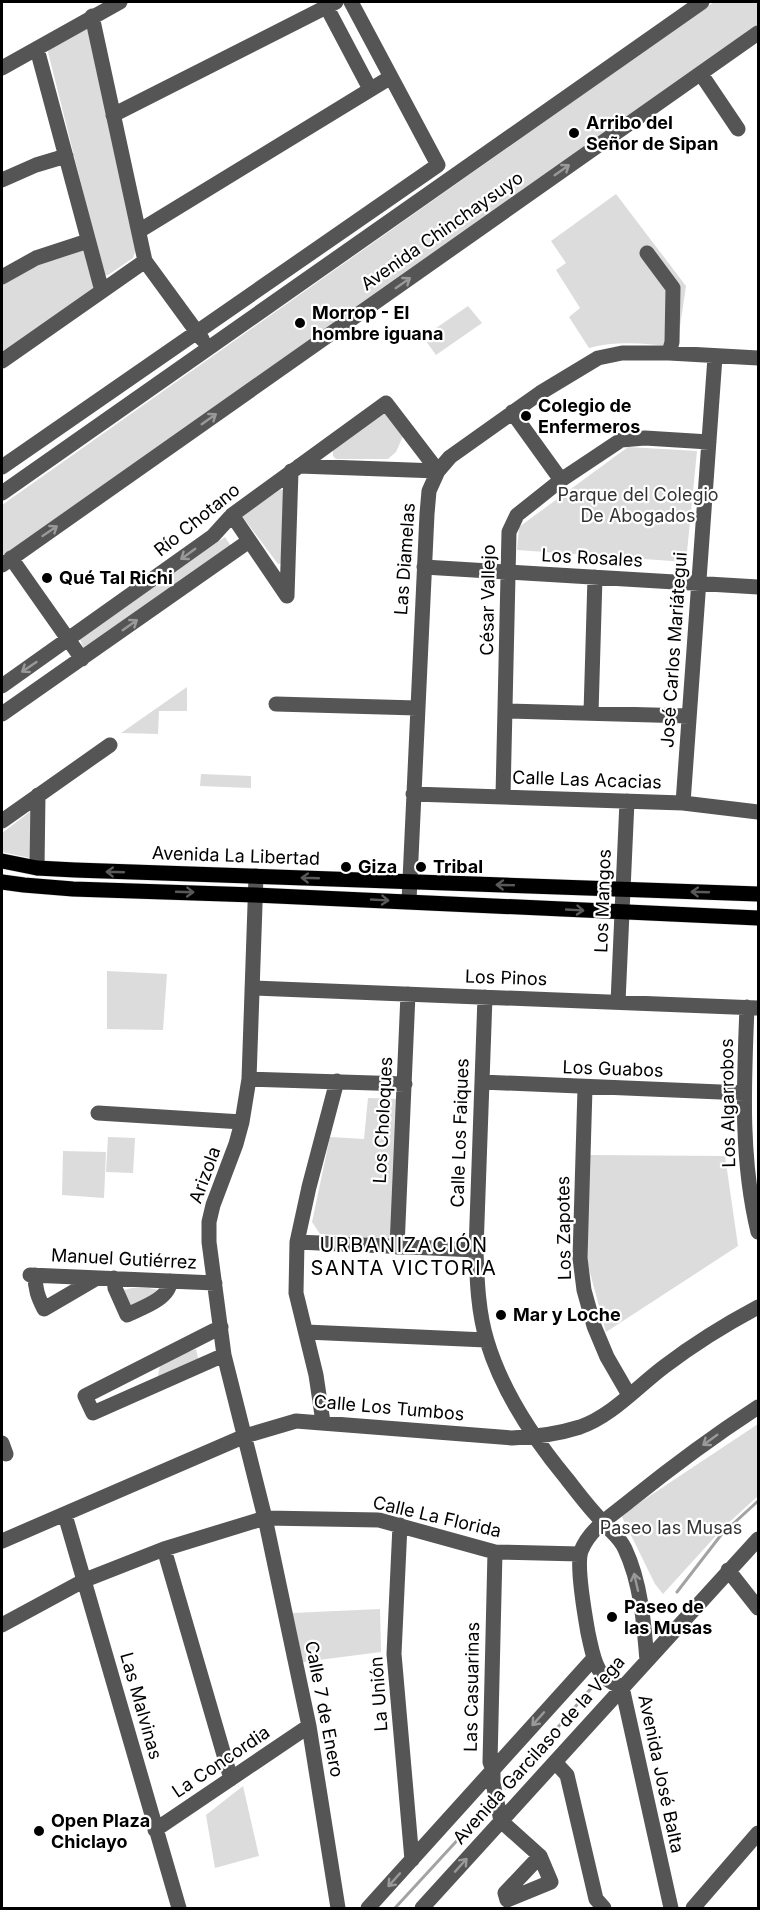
<svg xmlns="http://www.w3.org/2000/svg" width="760" height="1910" viewBox="0 0 760 1910" font-family="Inter,sans-serif">
	<style>
		.green { fill: #dcdcdc }
		.lines { fill: none; stroke-linecap: round; stroke-linejoin: round }
		.stream { stroke: #a3a3a3; stroke-width: 3 }
		.major-casing { stroke: #dbdbdb; stroke-width: 16 }
		.minor { stroke: #555; stroke-width: 15 }
		.major { stroke: #000; stroke-width: 15 }
		.oneway { stroke: #999 }
		.oneway2 { stroke: #595959 }
		.poi-dot { fill: #000; stroke: #fff; stroke-width: 2 }
		.labels { text-anchor: middle; stroke-width: 4.5; stroke-linejoin: round; paint-order: stroke }
		.poi-label { font-size: 18px; font-weight: bold; fill: #000; stroke: #fff; text-anchor: start }
		.street-label { font-size: 18px; fill: #000; stroke: #fff }
		.park-label { font-size: 18px; fill: #333; stroke: #fff }
		.neighbourhood-label { font-size: 20px; letter-spacing: 1.5px; fill: #000; stroke: #fff }
	</style>
	<rect width="100%" height="100%" fill="#fff"/>
	<path class="green" d="M714 2H758V26L2 556V505Z
		M90 27 136 249 133 258 108 275H104L48 52 50 47Z
		M616 194 686 286 677 347C648 344 618 340 589 348L569 317 580 308 556 270 566 263 551 241Z
		M78 248 87 251 96 288 2 354V281Z
		M468 306 482 323 436 355 423 337Z
		M385 412 403 436 396 452 388 459H336L333 456V448Z
		M628 447 697 451 686 562 517 550 519 527Z
		M281 489 287 492 284 562 278 564 242 516Z
		M225 537 231 546 84 649 79 637Z
		M187 687V711H159L158 734 121 733Z
		M201 774 251 776V788L200 786Z
		M31 811 30 858 2 852V833Z
		M107 971 167 974 163 1030 107 1029Z
		M368 1098 400 1099 392 1239 320 1234 312 1222 330 1137 364 1139Z
		M108 1137 135 1138 133 1173 106 1172Z
		M63 1151 106 1152 104 1198 62 1195Z
		M589 1155 725 1156 738 1246 606 1332 586 1258Z
		M132 1288H149L164 1291 130 1309 124 1290Z
		M196 1349 199 1362 157 1380 161 1361Z
		M758 1424V1496L723 1528 663 1594 655 1584 621 1515Z
		M380 1609 381 1652 303 1662 292 1613Z
		M243 1786 259 1856 215 1868 206 1815Z"/>
	<g class="lines">
		<path class="stream" d="M677 1592 721 1535 758 1501
			M506 1788 593 1686
			M395 1908 486 1809"/>
		<g class="major-casing">
			<path id="major" d="M2 861 37 868 75 870 758 894
				M2 882 24 885 73 889 255 895 758 918"/>
		</g>
		<path class="minor" d="M324 2 370 89
			M37 49 102 291
			M2 68 120 2
			M701 74 738 129
			M113 115 336 2
			M2 180 36 165 66 156
			M139 231 391 77
			M647 253 673 288 672 342 669 353
			M145 261 202 339
			M2 277 36 258 88 241
			M2 361 145 261 92 16
			M512 412 561 480
			M299 466 438 471
			M2 467 438 165 351 2
			M2 493 702 2
			M232 515 287 596
			M11 558 82 659
			M2 565 758 33
			M424 567 758 587
			M287 596 291 471
			M2 686 213 536 232 515 386 403 438 471
			M276 704 417 708
			M505 711 689 716
			M591 713 595 577
			M2 714 249 541
			M413 794 683 803 758 812
			M503 796 509 532 517 515 561 480 621 440 645 438 709 442
			M683 803 715 357
			M2 821 110 745
			M37 868 38 795
			M256 876 249 1079 242 1122 236 1144 213 1205 209 1222V1242L224 1355 265 1518 309 1726 338 1908
			M409 901 427 514 429 491 438 471 450 457 540 393 598 358 622 353H669L758 358
			M252 988 758 1008
			M485 997 476 1250C477 1280 478 1312 487 1341 502 1391 534 1439 567 1479 578 1493 589 1508 602 1521 610 1531 620 1537 625 1549 641 1583 644 1624 647 1661
			M618 1002 627 801
			M747 1007C744 1083 740 1158 758 1232
			M249 1079 405 1084
			M482 1082 744 1093
			M585 1088 580 1258 584 1290 594 1326 607 1357 629 1395
			M98 1113 242 1122
			M297 1242 476 1250
			M397 1247 408 994
			M30 1275 215 1283
			M35 1275C35 1289 38 1297 44 1309L97 1278
			M114 1278 115 1288 127 1315C141 1308 170 1299 170 1281
			M221 1327 85 1396 93 1413 224 1355
			M306 1332 486 1340
			M323 1422 316 1375 296 1293 297 1242 309 1187 337 1081
			M2 1443 6 1454
			M65 1515 179 1908
			M400 1525 394 1654 412 1860
			M2 1541 245 1436 296 1421 512 1438C534 1437 558 1434 580 1427 612 1416 638 1386 665 1366 695 1343 726 1324 758 1307
			M164 1549 231 1779
			M495 1552 490 1762 493 1770V1783L501 1821 540 1856 551 1882 507 1900 505 1893 540 1856
			M728 1570 758 1608
			M2 1625 85 1580 164 1549 265 1518 379 1520 495 1552 580 1554
			M622 1687C595 1678 594 1659 588 1633 585 1616 576 1566 581 1551 590 1528 614 1514 632 1499 673 1466 715 1435 758 1407
			M622 1687 671 1908
			M555 1762 567 1775 596 1899 604 1908
			M155 1830 309 1726
			M368 1908 594 1658
			M422 1908 758 1539
			M693 1908 758 1833"/>
		<use href="#major" class="major"/>
	</g>
	<defs><path id="oneway-shaft" d="M-6 0H5M1.5-3L5.5 0L1.5 3" fill="none" stroke-width="1.6" stroke-linecap="round" stroke-linejoin="round" transform="scale(1.5)"/></defs>
	<g class="oneway">
		<use href="#oneway-shaft" transform="translate(562 170) rotate(-35)"/>
		<use href="#oneway-shaft" transform="translate(403 283) rotate(-35)"/>
		<use href="#oneway-shaft" transform="translate(209 419) rotate(-35)"/>
		<use href="#oneway-shaft" transform="translate(50 531) rotate(-34)"/>
		<use href="#oneway-shaft" transform="translate(188 554) rotate(144)"/>
		<use href="#oneway-shaft" transform="translate(130 625) rotate(-35)"/>
		<use href="#oneway-shaft" transform="translate(29 667) rotate(146)"/>
		<use href="#oneway-shaft" transform="translate(710 1440) rotate(144)"/>
		<use href="#oneway-shaft" transform="translate(636 1582) rotate(-103)"/>
		<use href="#oneway-shaft" transform="translate(538 1719) rotate(132)"/>
		<use href="#oneway-shaft" transform="translate(461 1865) rotate(-48)"/>
		<use href="#oneway-shaft" transform="translate(394 1880) rotate(132)"/>
	</g>
	<g class="oneway2">
		<use href="#oneway-shaft" transform="translate(115 872) rotate(-178)"/>
		<use href="#oneway-shaft" transform="translate(310 878) rotate(-178)"/>
		<use href="#oneway-shaft" transform="translate(505 885) rotate(-178)"/>
		<use href="#oneway-shaft" transform="translate(185 892) rotate(2)"/>
		<use href="#oneway-shaft" transform="translate(700 892) rotate(-178)"/>
		<use href="#oneway-shaft" transform="translate(380 900) rotate(3)"/>
		<use href="#oneway-shaft" transform="translate(575 910) rotate(3)"/>
	</g>
	<g class="poi-dot">
		<circle cx="574" cy="133" r="6"/>
		<circle cx="300" cy="323" r="6"/>
		<circle cx="526" cy="416" r="6"/>
		<circle cx="47" cy="578" r="6"/>
		<circle cx="346" cy="867" r="6"/>
		<circle cx="421" cy="867" r="6"/>
		<circle cx="501" cy="1315" r="6"/>
		<circle cx="612" cy="1617" r="6"/>
		<circle cx="39" cy="1831" r="6"/>
	</g>
	<g class="labels">
		<g class="poi-label">
			<text x="586" y="129">Arribo del<tspan x="586" dy="21">Señor de Sipan</tspan></text>
			<text x="312" y="319">Morrop - El<tspan x="312" dy="21">hombre iguana</tspan></text>
			<text x="538" y="412">Colegio de<tspan x="538" dy="21">Enfermeros</tspan></text>
			<text x="59" y="584">Qué Tal Richi</text>
			<text x="358" y="873">Giza</text>
			<text x="433" y="873">Tribal</text>
			<text x="513" y="1321">Mar y Loche</text>
			<text x="624" y="1613">Paseo de<tspan x="624" dy="21">las Musas</tspan></text>
			<text x="51" y="1827">Open Plaza<tspan x="51" dy="21">Chiclayo</tspan></text>
		</g>
		<g class="street-label">
			<text transform="translate(442 231) rotate(-35)" y="6">Avenida Chinchaysuyo</text>
			<text transform="translate(197 520) rotate(-39)" y="6">Río Chotano</text>
			<text transform="translate(592 558) rotate(3)" y="6">Los Rosales</text>
			<text transform="translate(405 559) rotate(-86)" y="6">Las Diamelas</text>
			<text transform="translate(488 600) rotate(-89)" y="6">César Vallejo</text>
			<text transform="translate(674 650) rotate(-86)" y="6">José Carlos Mariátegui</text>
			<text transform="translate(587 780) rotate(2)" y="6">Calle Las Acacias</text>
			<text transform="translate(236 856) rotate(2)" y="6">Avenida La Libertad</text>
			<text transform="translate(603 901) rotate(-88)" y="6">Los Mangos</text>
			<text transform="translate(506 978) rotate(2)" y="6">Los Pinos</text>
			<text transform="translate(613 1069) rotate(2)" y="6">Los Guabos</text>
			<text transform="translate(728 1103) rotate(-91)" y="6">Los Algarrobos</text>
			<text transform="translate(383 1120) rotate(-87)" y="6">Los Choloques</text>
			<text transform="translate(460 1133) rotate(-88)" y="6">Calle Los Faiques</text>
			<text transform="translate(205 1175) rotate(-70)" y="6">Arizola</text>
			<text transform="translate(564 1228) rotate(-91)" y="6">Los Zapotes</text>
			<text transform="translate(124 1259) rotate(3)" y="6">Manuel Gutiérrez</text>
			<text transform="translate(389 1408) rotate(5)" y="6">Calle Los Tumbos</text>
			<text transform="translate(437 1517) rotate(13)" y="6">Calle La Florida</text>
			<text transform="translate(472 1687) rotate(-89)" y="6">Las Casuarinas</text>
			<text transform="translate(379 1694) rotate(-94)" y="6">La Unión</text>
			<text transform="translate(141 1706) rotate(74)" y="6">Las Malvinas</text>
			<text transform="translate(324 1709) rotate(79)" y="6">Calle 7 de Enero</text>
			<text transform="translate(539 1750) rotate(-48)" y="6">Avenida Garcilaso de la Vega</text>
			<text transform="translate(221 1762) rotate(-34)" y="6">La Concordia</text>
			<text transform="translate(661 1774) rotate(78)" y="6">Avenida José Balta</text>
		</g>
		<g class="park-label">
			<text x="638" y="501">Parque del Colegio<tspan x="638" dy="21">De Abogados</tspan></text>
			<text x="671" y="1534">Paseo las Musas</text>
		</g>
		<g class="neighbourhood-label">
			<text x="404" y="1252">URBANIZACIÓN<tspan x="404" dy="23">SANTA VICTORIA</tspan></text>
		</g>
	</g>
	<rect width="760" height="1910" fill="none" stroke="#000000" stroke-width="6"/>
</svg>
